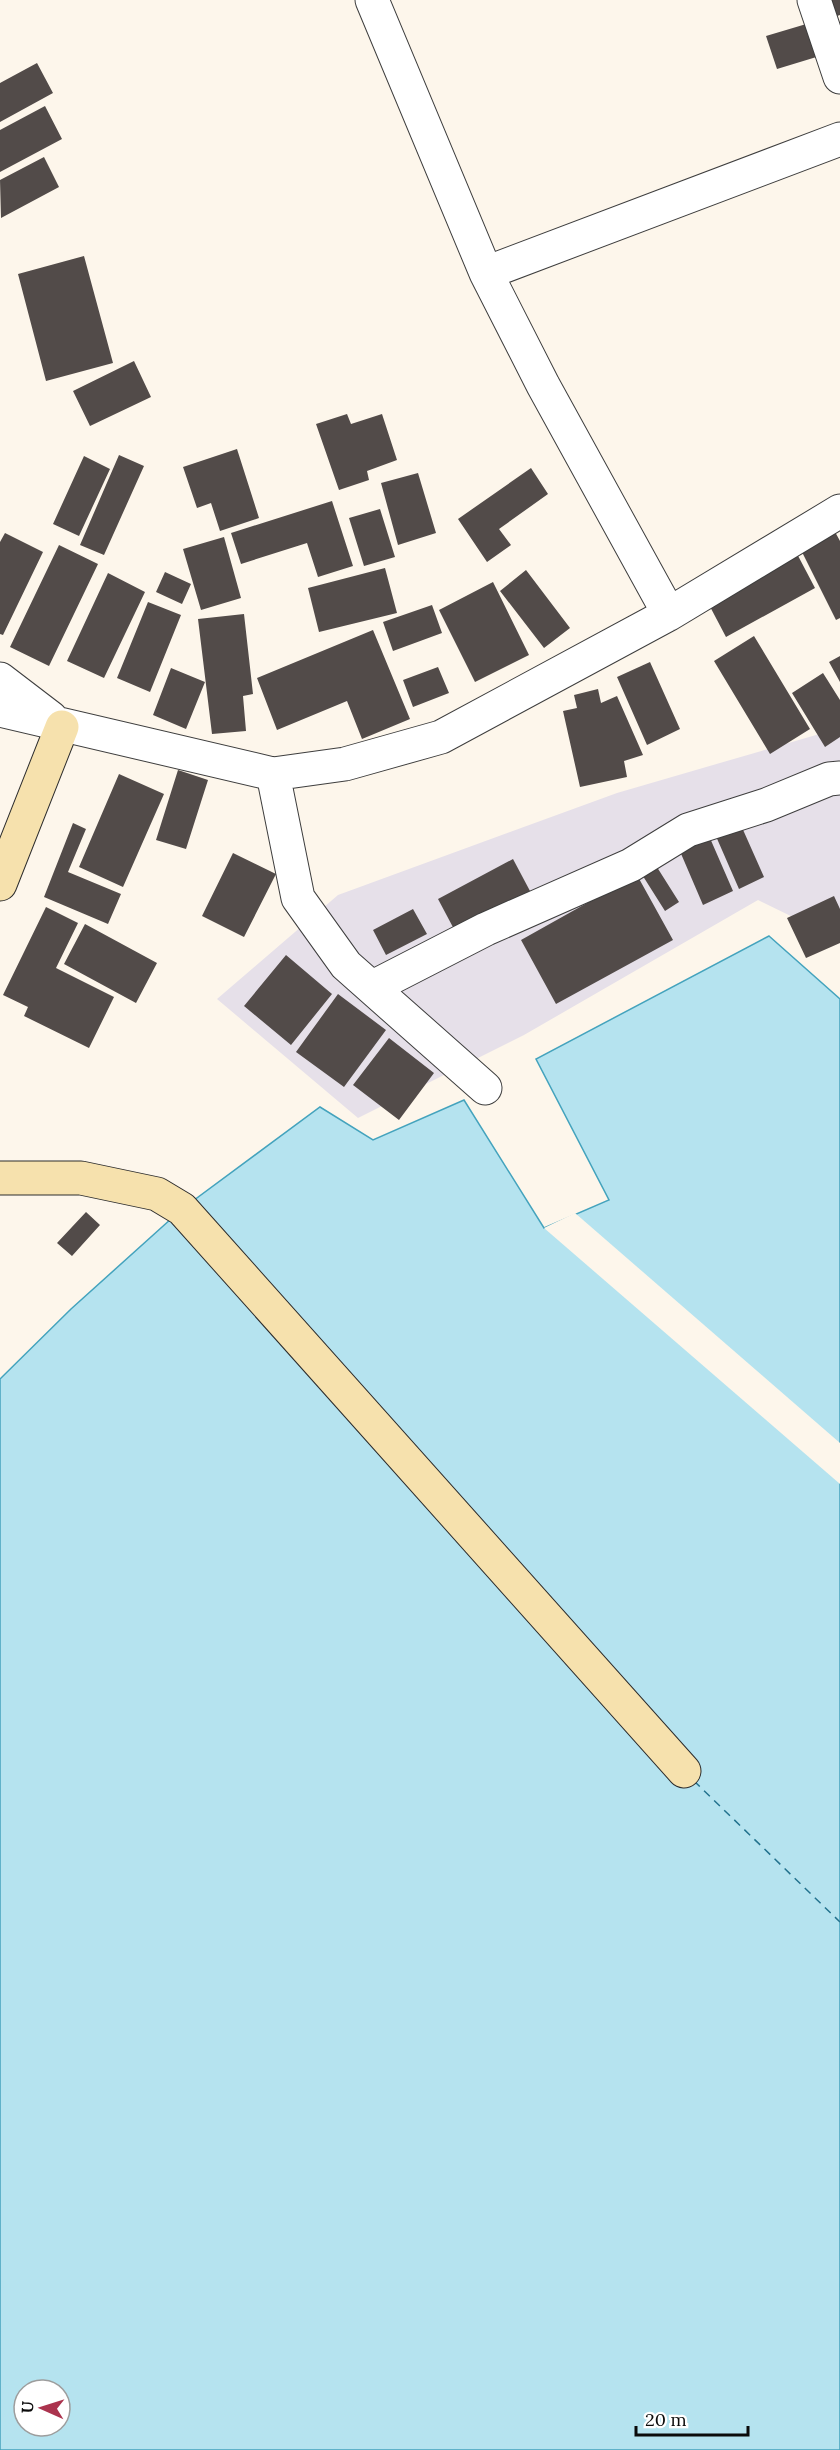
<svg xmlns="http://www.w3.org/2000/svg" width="840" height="2450" viewBox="0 0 840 2450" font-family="Lora,serif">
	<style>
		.industrial { fill: #e6e0e9 }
		.water { fill: #b5e3ef; stroke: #44a3bd; stroke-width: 1.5; fill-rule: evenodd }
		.pier { fill: #fdf6eb }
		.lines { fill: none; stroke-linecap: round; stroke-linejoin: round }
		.ferry { stroke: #23728e; stroke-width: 1.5; stroke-dasharray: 8 6; stroke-linecap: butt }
		.building { fill: #524b49 }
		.street-casing { stroke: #3e3e3e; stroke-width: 35 }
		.secondary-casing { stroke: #2d2d2d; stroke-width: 35 }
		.street { stroke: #fff; stroke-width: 33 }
		.secondary { stroke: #f6e1ad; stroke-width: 33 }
	</style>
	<rect width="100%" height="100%" fill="#fdf6eb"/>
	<path class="industrial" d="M840 728V940L758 900 524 1035 358 1118 217 999 338 895 617 793Z"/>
	<path class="water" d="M769 936 840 999V2450H0V1379L71 1309 182 1209 320 1107 373 1140 464 1100 544 1228 609 1200 536 1059ZM24 2390H60V2426H24Z"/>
	<path class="pier" d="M575 1213 840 1443V1484L544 1228Z"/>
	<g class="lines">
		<path class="ferry" d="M694 1781 840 1922"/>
	</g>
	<path class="building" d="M828 0H840V15L834 17Z
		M813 22 823 55 777 69 766 36Z
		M37 63 53 93 0 122V83Z
		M45 106 62 139 0 172V130Z
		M44 157 59 187 1 218 0 180Z
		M84 256 113 363 46 381 18 274Z
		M134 361 151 397 90 426 73 391Z
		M347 414 351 424 382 414 397 460 367 471 369 480 339 490 316 424Z
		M237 449 259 518 220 531 211 503 197 508 183 467Z
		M119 455 144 466 104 555 80 545Z
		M84 456 110 469 79 536 53 524Z
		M531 468 548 494 499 529 511 545 487 562 458 519Z
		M418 473 436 533 398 545 381 483Z
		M332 501 353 566 318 577 307 543 241 564 231 533Z
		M380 509 395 557 364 566 349 518Z
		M834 530 840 541V618L836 620 800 548Z
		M5 533 43 552 3 635 0 634V542Z
		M224 537 241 598 201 610 183 549Z
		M59 545 98 564 49 666 10 647Z
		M795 550 815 588 726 637 706 599Z
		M385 568 397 613 319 632 308 588Z
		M526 570 570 628 544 648 500 591Z
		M165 572 191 584 182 604 156 592Z
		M108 573 145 592 104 678 67 661Z
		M493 582 529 655 475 682 439 610Z
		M148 602 181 615 150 692 117 678Z
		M432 605 442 633 393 651 383 622Z
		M244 614 253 694 243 696 246 731 212 734 198 619Z
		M373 630 410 719 362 739 347 701 277 730 257 678Z
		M754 636 810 729 770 754 714 661Z
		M840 656V682L829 662Z
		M650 662 680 729 647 745 617 677Z
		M438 667 449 693 413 707 403 680Z
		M171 668 205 682 186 729 153 715Z
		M823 673 840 700V737L825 747 792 693Z
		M598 689 601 703 617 696 643 755 624 761 627 777 580 787 563 711 577 708 574 695Z
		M178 770 208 780 186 849 156 840Z
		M119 774 164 794 123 887 79 867Z
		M73 823 86 829 68 872 121 894 108 924 44 897Z
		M740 823 764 877 739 889 715 834Z
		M706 829 733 891 703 905 676 842Z
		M233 853 276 874 244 937 202 916Z
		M513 859 530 891 455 931 438 899Z
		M655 864 679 902 665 911 641 873Z
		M637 875 673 940 556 1004 521 940Z
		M834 896 840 909V943L806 958 787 918Z
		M46 907 78 923 56 968 114 997 89 1048 24 1016 28 1007 3 995Z
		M413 909 427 934 386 955 373 930Z
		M85 924 157 963 136 1003 64 964Z
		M286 955 332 994 291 1045 244 1006Z
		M338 994 386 1030 344 1087 296 1052Z
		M389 1038 434 1073 399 1120 353 1085Z
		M86 1212 100 1225 72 1256 57 1243Z"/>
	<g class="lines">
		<g class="street-casing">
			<path id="street" d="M814 0 840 77
				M486 273 840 139
				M669 614 840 511
				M0 679 51 718
				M0 710 273 774 345 764 441 737 669 614 543 385 486 273 372 0
				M273 774 298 898 346 965 485 1088
				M373 987 486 929 631 865 688 830 766 805 829 779 840 778"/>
		</g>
		<g class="secondary-casing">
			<path id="secondary" d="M0 884 62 727
				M0 1178H81L157 1194 182 1209 684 1771"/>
		</g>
		<use href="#street" class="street"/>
		<use href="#secondary" class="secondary"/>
	</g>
	<g transform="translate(42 2408) rotate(273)"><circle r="28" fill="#ffffff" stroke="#9d9d9d" stroke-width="1.5"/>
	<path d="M0-4.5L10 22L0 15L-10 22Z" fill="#ab334e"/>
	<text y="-9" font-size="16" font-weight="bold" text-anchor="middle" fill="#0b0b0b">U</text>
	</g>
	<path d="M636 2426v9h112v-9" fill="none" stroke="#0b0b0b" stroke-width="3"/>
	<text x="645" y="2426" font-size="18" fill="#0b0b0b" stroke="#ffffff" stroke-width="4.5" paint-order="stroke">20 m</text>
</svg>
